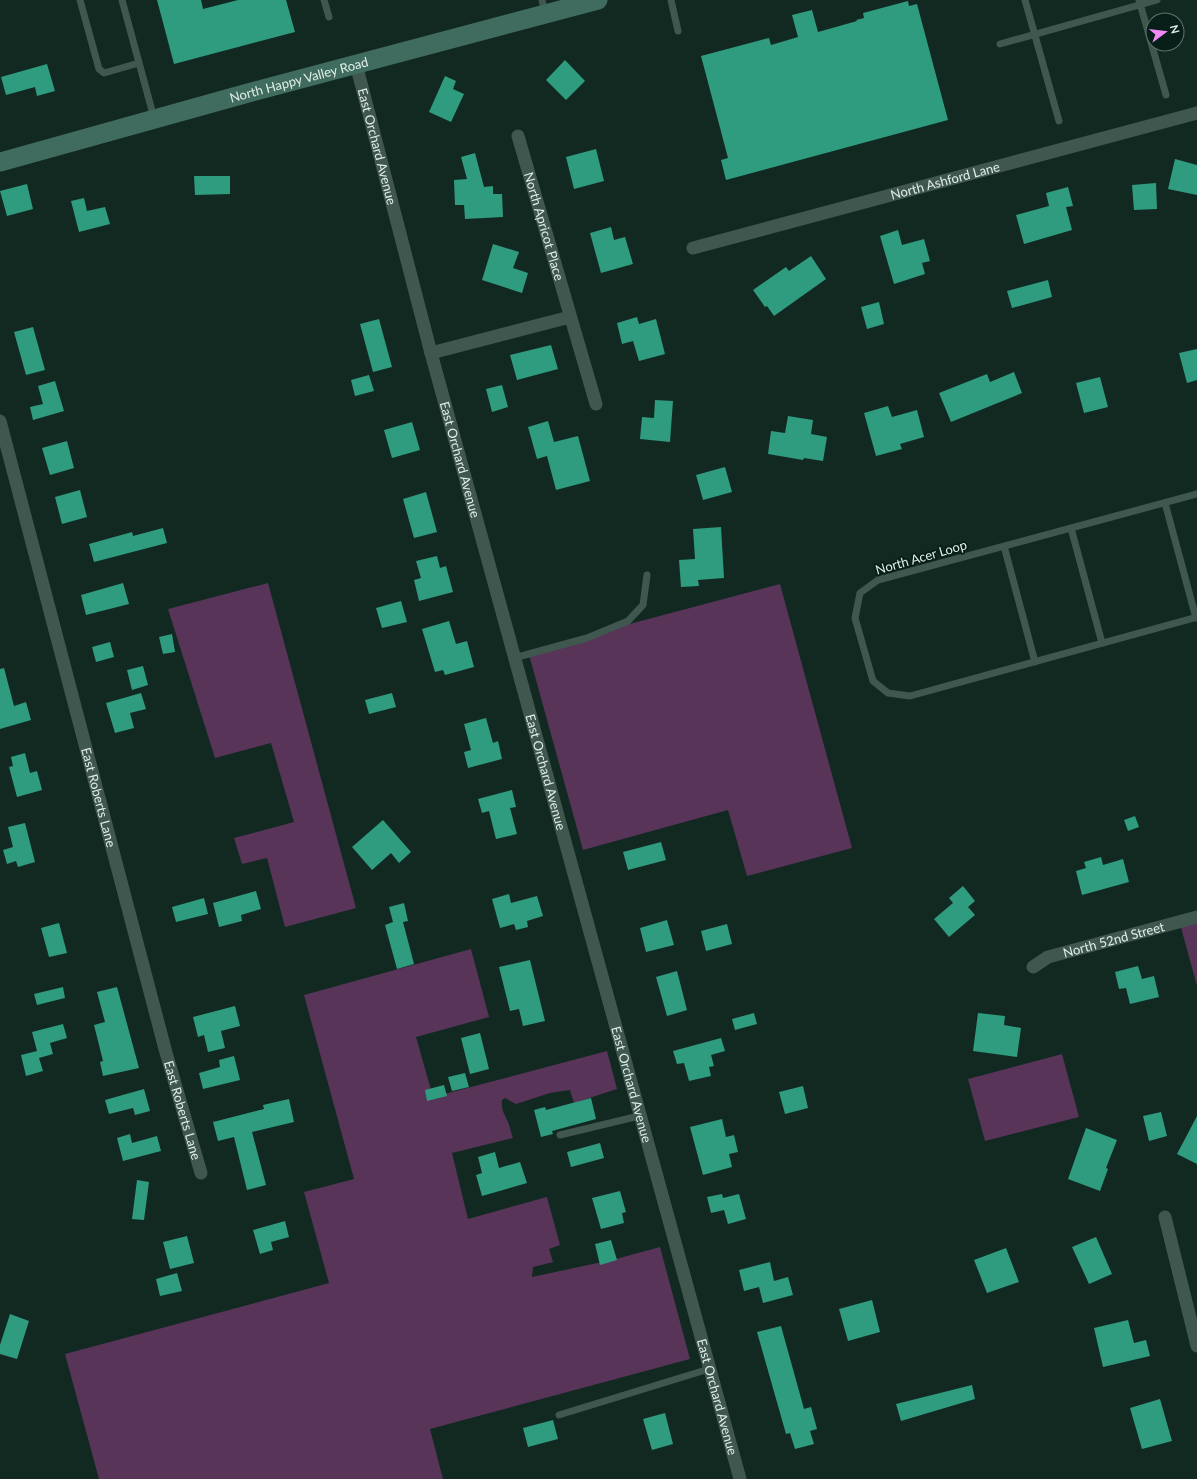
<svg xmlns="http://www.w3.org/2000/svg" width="1197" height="1479" viewBox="0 0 1197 1479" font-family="Lato,sans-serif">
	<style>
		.green { fill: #573458 }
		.building { fill: #2f9b7f }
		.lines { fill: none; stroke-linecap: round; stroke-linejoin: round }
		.service { stroke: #3f574f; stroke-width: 7 }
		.minor { stroke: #3f574f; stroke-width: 13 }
		.secondary { stroke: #406c5f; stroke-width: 19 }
		.labels { text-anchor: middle; stroke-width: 4; stroke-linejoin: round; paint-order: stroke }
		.street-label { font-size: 13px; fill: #e0eee8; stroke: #081f19 }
	</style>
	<rect width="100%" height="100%" fill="#122922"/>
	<path class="green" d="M268 583 356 908 285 927 267 858 242 864 234 838 294 822 271 743 215 758 168 609Z
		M780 584 852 848 747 876 728 810 583 850 528 651Z
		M1197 919V986L1180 924Z
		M471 949 489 1017 416 1037 433 1097 607 1051 617 1089 574 1103 570 1090 550 1093 516 1104 505 1098 502 1100C501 1109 504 1114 508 1122 510 1126 511 1133 513 1138L452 1153 468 1219 547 1197 560 1245 549 1249 553 1262 533 1267 532 1277 616 1259 660 1247 690 1359 430 1429 443 1479H99L65 1354 329 1283 304 1192 354 1179 304 995Z
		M1062 1054 1079 1117 985 1141 968 1079Z"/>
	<path class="building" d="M157 0H201L203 9 238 0H286L295 32 174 64Z
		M908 1 909 6 917 4 948 120 726 180 721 160 728 158 701 56 769 38 771 45 798 37 792 15 812 10 818 32 857 21 856 20 864 18 863 13Z
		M565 60 585 81 566 100 546 80Z
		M47 64 55 91 37 96 35 87 6 95 1 77Z
		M445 76 456 81 453 89 464 94 451 122 429 112Z
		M596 149 604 181 574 189 566 157Z
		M475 153 484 187 493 186V194H502L503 217 465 219 464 205H455L454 180 467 179 461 157Z
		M1175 159 1197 165V195L1168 189Z
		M194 176H230V194L195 195Z
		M1156 183 1157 209 1134 210 1132 185Z
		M27 184 33 209 7 216 0 191Z
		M1068 187 1073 206 1066 207 1072 230 1024 244 1016 215 1049 206 1046 193Z
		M84 198 87 211 105 207 110 224 79 232 71 201Z
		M611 227 614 240 625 237 633 264 601 273 590 233Z
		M898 230 902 245 924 239 930 261 922 263 925 274 894 284 880 236Z
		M493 244 519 252 513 268 528 273 522 293 482 280Z
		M811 256 826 279 774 316 767 306 765 307 753 290 786 267 789 271Z
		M1048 280 1052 297 1012 308 1007 291Z
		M879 302 884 324 867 329 861 307Z
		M637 317 639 324 656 319 665 354 639 361 633 341 622 344 617 323Z
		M379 319 392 367 373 372 360 324Z
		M33 327 45 370 26 375 14 332Z
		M551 345 558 369 517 380 510 355Z
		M1197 349V380L1187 383 1179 353Z
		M1014 372 1022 393 951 422 939 393 987 374 990 382Z
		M369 375 374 391 355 396 351 380Z
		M1100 377 1108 407 1084 413 1076 383Z
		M55 381 64 411 33 420 30 407 43 404 38 386Z
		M502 385 508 407 492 412 486 389Z
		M655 400 673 401 670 442 640 439 642 417 654 418Z
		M888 406 892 417 917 410 924 437 900 444 902 449 876 456 864 413Z
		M788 416 813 420 811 434 827 437 823 461 804 458 803 460 768 454 771 431 785 433Z
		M548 421 554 442 578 436 590 481 556 490 547 456 537 459 528 427Z
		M412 422 420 450 392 458 384 430Z
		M67 441 74 468 50 475 42 448Z
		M725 467 732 492 703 500 696 475Z
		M80 490 87 517 62 524 55 497Z
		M426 492 437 532 414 538 403 499Z
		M721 527 724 578 698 580 699 586 681 587 679 560 695 559 693 529Z
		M163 528 167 543 94 562 89 544 132 532 133 536Z
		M437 556 440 568 446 566 453 592 419 601 414 580 421 578 416 561Z
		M123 583 129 604 86 615 81 595Z
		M401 601 407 622 382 628 376 608Z
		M449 621 456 644 467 641 474 667 445 675 443 670 435 672 422 629Z
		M172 634 175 652 163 654 159 637Z
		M110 642 114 657 96 662 92 647Z
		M143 666 148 685 132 690 127 670Z
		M4 668 14 706 26 702 31 720 0 729V669Z
		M141 693 146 709 130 713 134 728 115 733 106 703Z
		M392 693 396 707 369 714 365 700Z
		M486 718 493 743 498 741 502 759 468 768 464 752 471 750 464 724Z
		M25 753 30 773 37 771 42 790 17 797 9 767 13 766 11 757Z
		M512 790 516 807 510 808 517 834 496 839 489 811 482 813 478 799Z
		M1135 816 1139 827 1128 831 1124 820Z
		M383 820 411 852 399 863 391 853 372 870 352 847Z
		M25 823 35 862 18 867 16 861 7 864 3 850 13 847 8 827Z
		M661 842 666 860 628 870 623 852Z
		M1101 857 1103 865 1123 859 1129 882 1082 895 1076 871 1086 868 1084 862Z
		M963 886 975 901 968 907 975 915 949 937 934 919 953 903 949 898Z
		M256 891 261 909 241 915 242 921 219 927 213 903Z
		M509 894 511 903 537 896 543 916 527 921 528 927 516 930 514 924 500 928 492 899Z
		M204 898 208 914 176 922 172 907Z
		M404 903 408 921 403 922 414 964 397 969 385 925 393 922 389 907Z
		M667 920 674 945 646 952 640 928Z
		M59 923 67 953 49 957 41 928Z
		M727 924 732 944 706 951 701 931Z
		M530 960 545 1021 523 1026 519 1009 510 1011 499 967Z
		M1138 966 1142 979 1154 976 1159 997 1130 1004 1126 988 1119 989 1115 972Z
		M677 971 687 1010 667 1016 656 977Z
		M63 987 65 998 37 1005 34 994Z
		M117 987 139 1068 103 1076 100 1062 103 1061 94 1025 105 1022 97 992Z
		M235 1006 240 1026 221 1031 225 1048 208 1052 204 1035 198 1037 193 1017Z
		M754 1013 757 1024 735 1030 732 1019Z
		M978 1013 1005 1016 1004 1025 1021 1028 1017 1057 973 1051Z
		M63 1024 67 1038 50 1043 53 1054 39 1058 43 1071 26 1076 21 1055 37 1051 32 1032Z
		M480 1033 489 1069 470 1074 461 1038Z
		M721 1038 725 1051 711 1055 714 1066 709 1067 711 1076 689 1081 684 1063 677 1064 673 1051Z
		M234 1056 240 1080 203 1089 199 1073 220 1067 219 1060Z
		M465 1073 469 1087 452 1091 448 1077Z
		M444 1085 447 1096 427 1101 425 1090Z
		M803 1086 808 1108 785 1114 779 1092Z
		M144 1089 150 1111 135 1115 133 1108 109 1114 105 1100Z
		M591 1098 596 1119 552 1131 553 1134 541 1137 534 1110 545 1107 546 1110Z
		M289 1099 294 1122 252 1132 266 1185 247 1190 234 1137 218 1141 213 1122 264 1109 263 1105Z
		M1161 1112 1167 1136 1149 1141 1143 1116Z
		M1197 1116V1164L1177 1154Z
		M722 1119 726 1137 734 1135 738 1152 729 1154 732 1167 703 1175 690 1127Z
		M1086 1128 1117 1140 1106 1168 1108 1169 1100 1191 1068 1179Z
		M130 1134 132 1143 157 1136 161 1151 123 1161 117 1138Z
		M600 1143 604 1158 571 1167 567 1152Z
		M495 1152 499 1168 520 1162 527 1183 482 1196 476 1175 482 1173 478 1157Z
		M137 1180 149 1182 144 1220 132 1219Z
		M620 1191 626 1212 622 1213 624 1223 601 1229 592 1198Z
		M722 1194 723 1198 739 1194 746 1219 728 1224 724 1210 711 1213 707 1197Z
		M285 1221 289 1237 271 1242 273 1250 260 1254 253 1230Z
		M187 1236 194 1263 170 1269 163 1242Z
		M1096 1237 1112 1274 1089 1284 1072 1247Z
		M611 1240 617 1260 600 1265 595 1244Z
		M1006 1248 1019 1282 987 1293 974 1260Z
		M770 1262 774 1281 788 1277 793 1295 763 1303 759 1287 744 1291 739 1270Z
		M177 1273 182 1291 160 1296 156 1279Z
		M872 1300 880 1332 848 1341 839 1309Z
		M10 1314 29 1321 17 1359 0 1354V1345Z
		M1128 1320 1134 1343 1146 1340 1150 1356 1103 1367 1094 1328Z
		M781 1326 804 1409 811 1407 817 1429 810 1431 814 1444 795 1449 790 1433 786 1434 757 1332Z
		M972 1385 975 1399 901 1421 896 1404Z
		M1160 1399 1172 1441 1142 1449 1130 1408Z
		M665 1413 673 1444 652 1450 643 1419Z
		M553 1420 558 1439 528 1447 523 1428Z"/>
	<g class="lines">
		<path class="service" d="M80 0 99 69 104 73 139 63
			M122 0 154 118
			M324 0 329 17
			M542 0 545 13
			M671 0 678 31
			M1025 0 1059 121
			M1139 0 1166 95
			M1000 44 1157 0
			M1197 494 878 580 860 593 855 618 873 681 888 693 910 696 1197 617
			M1165 503 1196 618
			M1071 528 1102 643
			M1004 546 1035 662
			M514 658 587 638 628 621 643 605 647 575
			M560 1135 639 1116
			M559 1415 709 1369"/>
		<g class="minor">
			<path id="s1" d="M356 64 431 353 740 1479"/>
			<path id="s2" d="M518 136 596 404"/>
			<path id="s3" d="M693 248 1197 113"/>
			<path d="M431 353 570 317"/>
			<path id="s4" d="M0 421 165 1049 201 1173"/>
			<path id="s5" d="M1033 967 1048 957 1197 917"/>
			<path d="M1165 1217 1197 1346"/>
		</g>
		<path class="secondary" id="s6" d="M0 162 248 93 598 0"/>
	</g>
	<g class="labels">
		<g class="street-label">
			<text dy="5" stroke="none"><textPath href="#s6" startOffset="310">North Happy Valley Road</textPath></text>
			<text dy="5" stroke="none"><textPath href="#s1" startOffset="85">East Orchard Avenue</textPath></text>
			<text dy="5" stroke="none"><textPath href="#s3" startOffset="261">North Ashford Lane</textPath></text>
			<text dy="5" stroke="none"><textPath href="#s2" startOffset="94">North Apricot Place</textPath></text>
			<text dy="5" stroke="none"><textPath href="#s1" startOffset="409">East Orchard Avenue</textPath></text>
			<text transform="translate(921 557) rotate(-16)" y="5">North Acer Loop</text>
			<text dy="5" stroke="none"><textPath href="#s1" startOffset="733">East Orchard Avenue</textPath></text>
			<text dy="5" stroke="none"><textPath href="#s4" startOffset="389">East Roberts Lane</textPath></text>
			<text dy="5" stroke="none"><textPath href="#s5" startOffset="86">North 52nd Street</textPath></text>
			<text dy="5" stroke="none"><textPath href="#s1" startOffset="1057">East Orchard Avenue</textPath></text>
			<text dy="5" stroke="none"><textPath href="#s4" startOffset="713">East Roberts Lane</textPath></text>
			<text dy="5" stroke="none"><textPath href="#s1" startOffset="1381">East Orchard Avenue</textPath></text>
		</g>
	</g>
	<g transform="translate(1165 32) rotate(75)"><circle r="19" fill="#081f19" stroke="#5e726c"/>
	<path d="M0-3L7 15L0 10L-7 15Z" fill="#f18af4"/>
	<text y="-6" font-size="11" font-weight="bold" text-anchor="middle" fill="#e0eee8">N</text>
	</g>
</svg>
